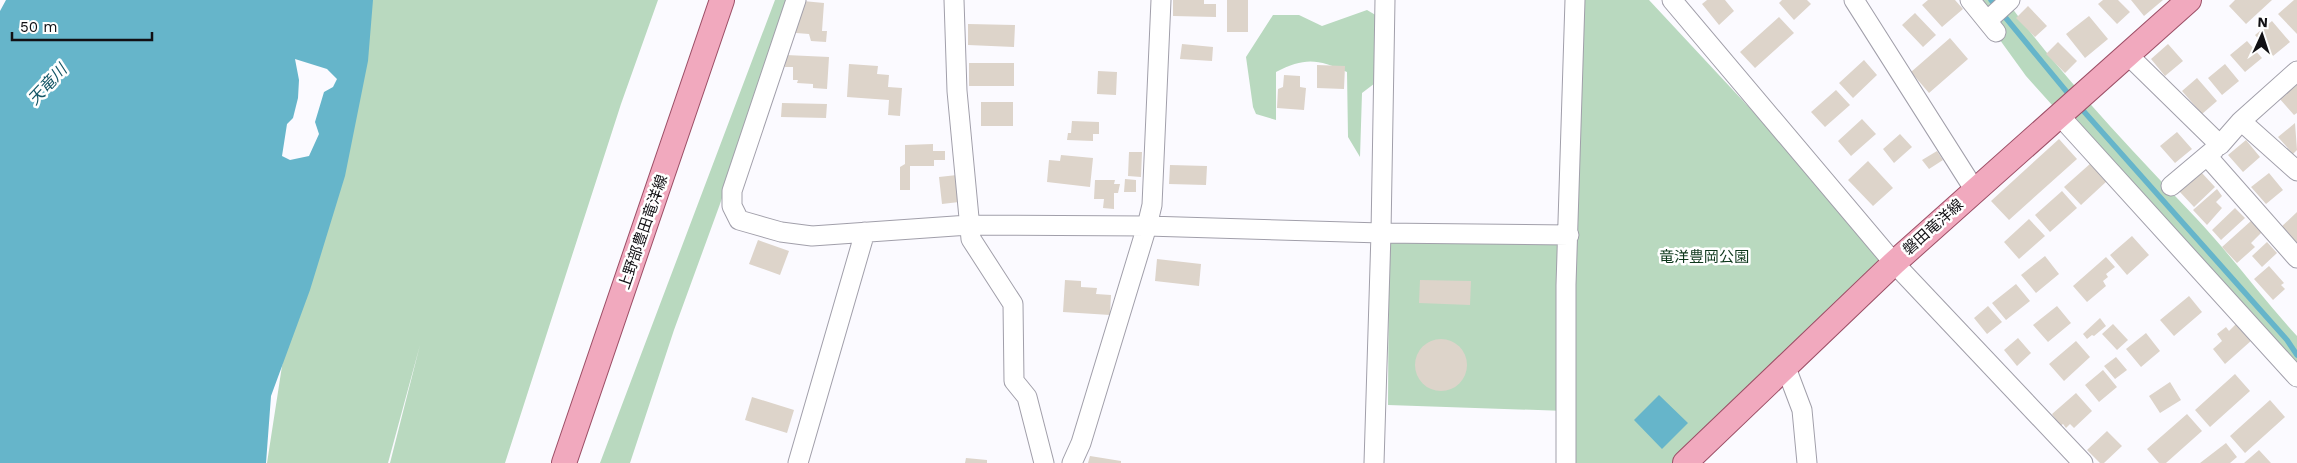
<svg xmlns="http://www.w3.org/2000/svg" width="2297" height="463" viewBox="0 0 2297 463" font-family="'Work Sans','Noto Sans JP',sans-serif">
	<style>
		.green { fill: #b9d9bf }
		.water { fill: #66b5ca; fill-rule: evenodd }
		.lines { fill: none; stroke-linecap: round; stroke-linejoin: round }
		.stream { stroke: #66b5ca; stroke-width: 5.5 }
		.building { fill: #ddd4ca }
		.minor-casing { stroke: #a19faa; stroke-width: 21 }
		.major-casing { stroke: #9c4e66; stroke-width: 26 }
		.minor { stroke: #fff; stroke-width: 19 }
		.major { stroke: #f1a9be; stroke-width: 24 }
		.labels { text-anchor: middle; stroke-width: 5; stroke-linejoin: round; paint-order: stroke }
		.street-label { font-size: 15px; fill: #111014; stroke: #fff }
		.park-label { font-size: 15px; fill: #0f391d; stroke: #fff }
		.water-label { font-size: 16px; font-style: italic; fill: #155767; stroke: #fff }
	</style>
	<rect width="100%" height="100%" fill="#fbfaff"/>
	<path class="green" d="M367 0H658L621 104 505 463H390L420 345 388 463H267L282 366Z
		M775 0H789L720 204 674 330 630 463H600Z
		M1576 0H1649L1894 263 1684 463H1566Z
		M1971 0H2006C2064 79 2128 146 2196 218 2231 255 2262 298 2297 336V377L2026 76Z
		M1367 10 1384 20 1383 77 1362 93 1360 157 1348 137 1347 72C1318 59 1305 57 1276 72V120L1256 114 1253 107 1246 57 1273 15H1299L1322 26Z
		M1389 233 1568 237 1566 411 1388 405Z"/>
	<path class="water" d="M6 0H373L368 61 345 176 310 290 271 396 266 463H0V11ZM295 59 327 69 337 79 333 87 324 92 315 122 319 134 309 156 290 160 282 156 287 124 293 118 298 98 299 80Z
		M1659 395 1688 423 1662 449 1634 420Z"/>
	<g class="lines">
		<path class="stream" d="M1991 0 2071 97
			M2079 106 2287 340 2297 355"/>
	</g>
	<path class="building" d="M1173 0H1204V4H1216V17L1173 16Z
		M1227 0H1248V32H1227Z
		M1707 0H1725L1734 11 1719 25 1702 4Z
		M1782 0H1807L1811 4 1794 20 1779 3Z
		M1928 0H1955L1963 9 1942 27 1922 5Z
		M2103 0H2118L2130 12 2117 24 2098 4Z
		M2131 0H2163L2144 16Z
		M2235 0H2272L2246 24 2229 6Z
		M2294 0H2297V34L2278 14Z
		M803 1 824 3 822 31H827L826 42 811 41 809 34 796 33 797 8Z
		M2028 6 2047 26 2035 37 2016 18Z
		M1915 13 1936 35 1923 47 1902 25Z
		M2089 16 2108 39 2085 58 2066 34Z
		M1779 17 1794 33 1755 68 1740 52Z
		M2272 21 2290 42 2273 56 2255 35Z
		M968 24 1015 25 1014 47 968 45Z
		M1950 38 1968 59 1929 93 1911 72Z
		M2247 41 2262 58 2245 72 2230 55Z
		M2058 42 2077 61 2065 73 2046 54Z
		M1182 44 1213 47 1212 61 1180 59Z
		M2168 44 2183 61 2165 76 2151 59Z
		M786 55 829 57 827 89 813 88V84L797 83 798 80H793V67H785Z
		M1864 60 1877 75 1853 98 1839 83Z
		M969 63H1014V86H969Z
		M849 64 878 66 877 74 889 75 888 87 902 88 900 116 888 115 889 100 847 97Z
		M2225 64 2239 81 2222 95 2208 78Z
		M1317 65 1345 66 1344 89 1317 88Z
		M1098 71 1117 72 1116 95 1097 94Z
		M1284 75 1300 76V87L1306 88 1304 110 1277 108 1278 89 1283 87Z
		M2197 78 2217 101 2202 114 2182 91Z
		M2297 83V113L2294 115 2279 98Z
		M1836 90 1850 105 1825 127 1811 112Z
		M981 102H1013V126H981Z
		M782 103 827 104 826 118 781 117Z
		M1862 119 1876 134 1851 156 1838 141Z
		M1072 121 1099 122V134H1093V141L1067 140 1068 133H1071Z
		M2295 123 2297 150 2293 154 2278 137Z
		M2177 132 2192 149 2175 163 2160 146Z
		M1900 134 1912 147 1894 163 1883 149Z
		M2059 139 2077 159 2009 220 1991 201Z
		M2246 140 2260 157 2243 172 2228 155Z
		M933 144V151H945V160H934V166H910V190H900V167L905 164V145Z
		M1937 151 1943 160 1929 169 1922 160Z
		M1129 152H1142L1141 177 1128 176Z
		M1061 155 1093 158 1090 187 1047 182 1049 160 1060 161Z
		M1868 161 1893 188 1873 206 1848 180Z
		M2091 163 2107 181 2081 205 2064 187Z
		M1170 165 1207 166 1206 185 1169 184Z
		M2201 172 2215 187 2194 207 2179 191Z
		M2269 173 2283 190 2266 204 2251 187Z
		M957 175 959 202 942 204 939 177Z
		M1125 179 1136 180V192H1124Z
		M1095 180H1115L1114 184H1120L1118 193H1114V209L1103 208 1104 199H1094Z
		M2217 189 2222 196 2216 202 2222 208 2207 225 2193 210Z
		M2062 191 2077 208 2050 232 2035 215Z
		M2235 208 2245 218 2221 240 2212 230Z
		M2297 212V242L2294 245 2279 229Z
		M2029 219 2045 236 2019 259 2004 242Z
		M2252 220 2262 232 2251 243 2255 247 2237 263 2222 247Z
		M2132 236 2149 255 2127 275 2110 255Z
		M758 240 789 251 780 275 749 264Z
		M2267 242 2277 253 2262 267 2252 256Z
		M2045 256 2059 274 2036 293 2021 275Z
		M2106 257 2115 267 2106 274 2108 277 2103 281 2106 286 2087 302 2073 286Z
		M1157 259 1201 264 1199 286 1155 281Z
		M2269 266 2284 283 2281 285 2285 289 2273 300 2254 279Z
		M1065 280 1081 281V287L1097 288 1096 294 1111 295 1110 315 1063 312Z
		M1420 280 1471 281 1470 305 1419 303Z
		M2016 284 2030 301 2006 320 1992 303Z
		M2189 296 2202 312 2174 336 2160 320Z
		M1988 306 2002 322 1987 334 1974 318Z
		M2057 306 2071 323 2048 342 2033 325Z
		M2100 318 2106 326 2094 336 2092 335 2087 339 2083 334Z
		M2237 323 2252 340 2225 364 2213 349 2222 341 2217 334 2226 327 2229 331Z
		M2113 324 2128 340 2117 350 2102 334Z
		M2146 333 2160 351 2141 367 2126 349Z
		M2018 338 2031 353 2017 366 2004 350Z
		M1415 365a26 26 0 1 1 52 0a26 26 0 1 1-52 0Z
		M2076 341 2090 357 2064 381 2049 364Z
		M2116 357 2127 370 2115 379 2104 366Z
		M2103 370 2117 387 2099 402 2085 385Z
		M2235 374 2250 391 2210 427 2195 410Z
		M2170 382 2181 400 2160 413 2149 396Z
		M2076 393 2092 411 2074 428 2070 424 2066 428 2063 424 2060 426 2052 414Z
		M752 397 794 410 787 433 745 420Z
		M2270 400 2285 417 2245 453 2230 436Z
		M2187 414 2202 431 2166 463H2159L2147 449Z
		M2107 431 2122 446 2104 463H2100L2087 450Z
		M2226 443 2237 457 2230 463H2200Z
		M2259 450 2271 463H2244Z
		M1090 456 1121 461V463H1088Z
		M966 458 987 460V463H965Z"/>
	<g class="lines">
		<g class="minor-casing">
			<path id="minor" d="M796 0 732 191V206L739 220 781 232 812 236 969 225 1147 226 1381 233 1569 235
				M954 0 957 91 971 239 1013 304 1014 381 1027 397 1044 463
				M1672 0 1894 263 2083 463
				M1854 0 1974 189
				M1970 0 1996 32
				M1987 21 2010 0
				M2128 55 2220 145 2241 121 2297 71
				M2059 115 2297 377
				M2241 121 2297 171
				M2207 156 2297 258
				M2171 186 2215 149
				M1785 365 1802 410 1807 463
				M798 463 865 232
				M1072 463 1081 443 1147 226 1152 205 1161 0
				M1374 463 1381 233 1385 0
				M1566 463V285L1575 0"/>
		</g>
		<g class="major-casing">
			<path id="major" d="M564 463 722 0
				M1685 463 1894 263 2189 0"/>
		</g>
		<use href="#minor" class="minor"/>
		<use href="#major" class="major"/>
	</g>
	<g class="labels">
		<g class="street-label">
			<text transform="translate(1933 227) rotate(-42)" y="5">磐田竜洋線</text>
			<text transform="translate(643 232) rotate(-71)" y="5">上野部豊田竜洋線</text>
		</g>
		<g class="park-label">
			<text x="1704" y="262">竜洋豊岡公園</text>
		</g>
		<g class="water-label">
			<text transform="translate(47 84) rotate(-47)" y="6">天竜川</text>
		</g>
	</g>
	<g transform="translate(2262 35) rotate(3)" stroke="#ffffff" stroke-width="4" paint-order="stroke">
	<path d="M0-4L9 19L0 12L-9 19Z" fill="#111014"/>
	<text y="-8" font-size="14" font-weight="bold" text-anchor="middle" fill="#111014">N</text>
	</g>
	<path d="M12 32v8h140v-8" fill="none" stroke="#111014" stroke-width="2.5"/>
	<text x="20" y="32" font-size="15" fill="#111014" stroke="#ffffff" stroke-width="4" paint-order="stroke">50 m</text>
</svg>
